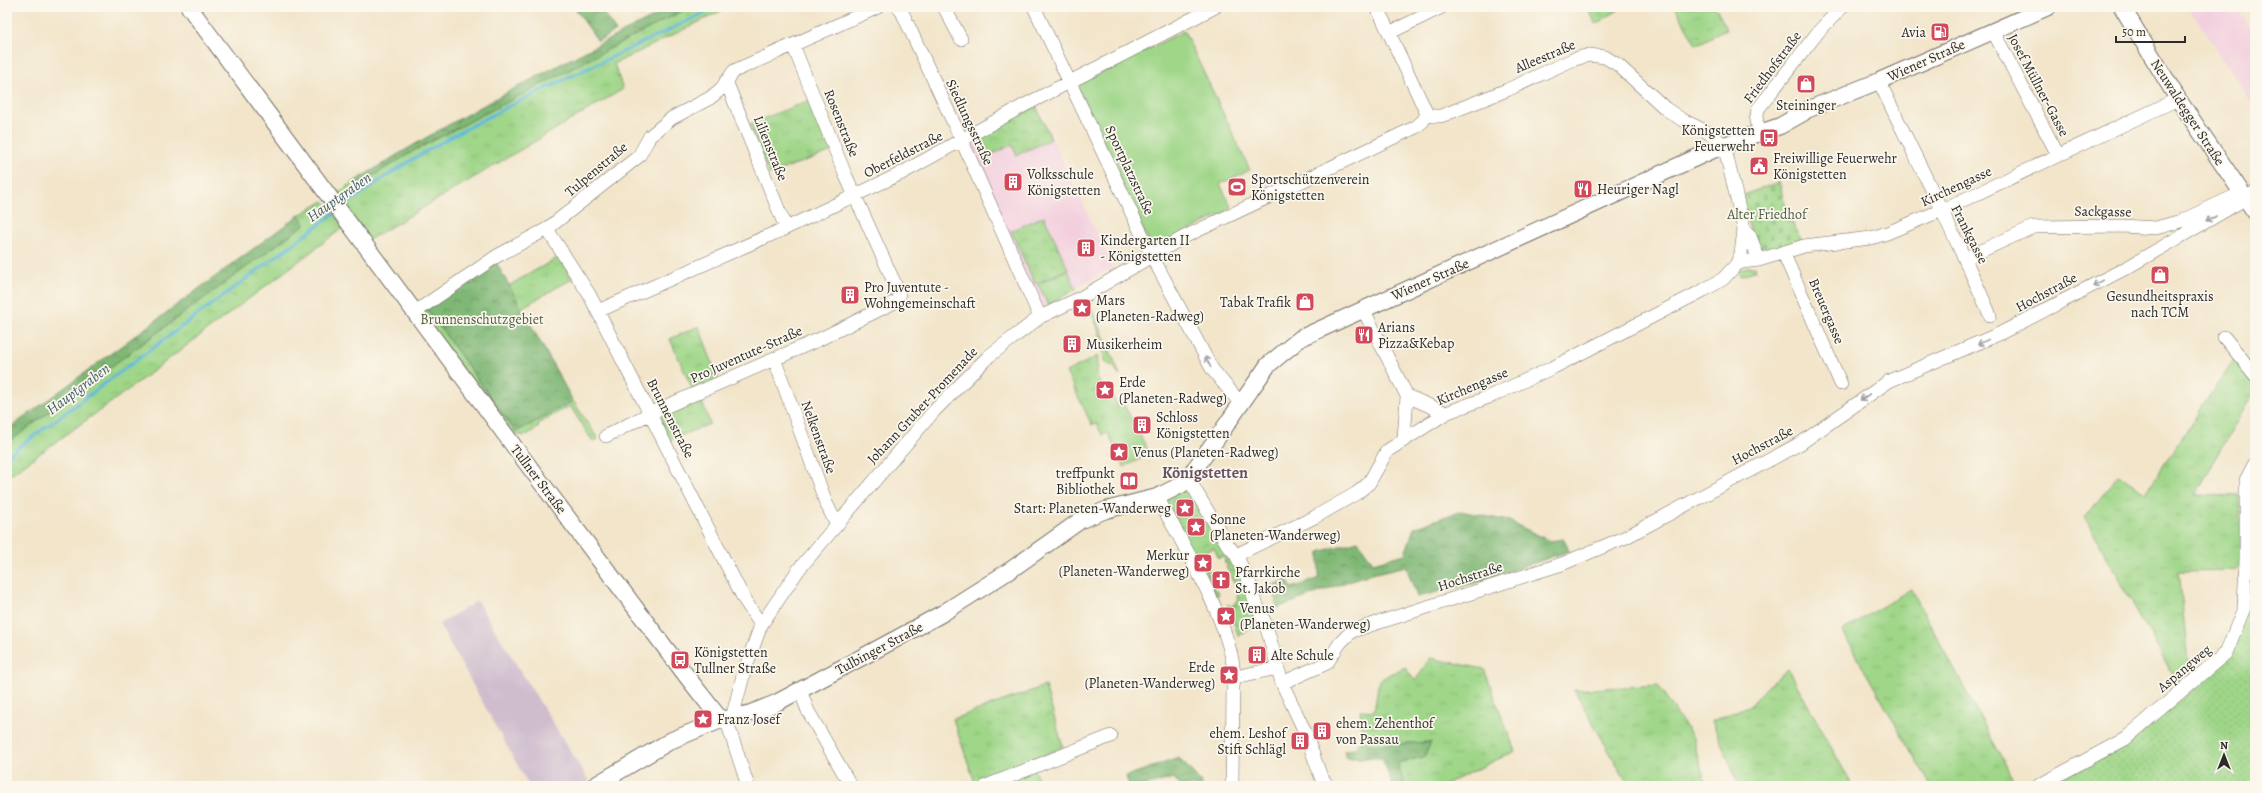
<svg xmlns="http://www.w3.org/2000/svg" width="2262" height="793" viewBox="0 0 2262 793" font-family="Alegreya,serif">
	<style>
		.built { fill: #f3cfde }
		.industrial { fill: #cfbdce }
		.grass { fill: url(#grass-tufts); stroke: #65805a }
		.forest { fill: url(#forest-crowns); stroke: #557150 }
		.cemetery { fill: url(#cemetery-stones); stroke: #65805a }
		.park { fill: url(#park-crowns); stroke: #65805a; fill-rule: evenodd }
		.garden { fill: url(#garden-dots); stroke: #65805a }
		.pitch { fill: #9fd688; stroke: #65805a }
		.water { fill: url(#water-waves); stroke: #477285 }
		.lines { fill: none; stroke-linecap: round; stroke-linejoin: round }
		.stream { stroke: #63b8df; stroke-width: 3 }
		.minor-casing { stroke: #716c63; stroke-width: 14 }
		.major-casing { stroke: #716c63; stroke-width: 18 }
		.minor { stroke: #fff; stroke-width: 13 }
		.major { stroke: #fff; stroke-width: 16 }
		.oneway { stroke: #a0a0a0 }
		.labels { text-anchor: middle; stroke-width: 3.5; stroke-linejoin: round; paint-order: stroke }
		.poi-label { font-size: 14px; fill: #2b2b2b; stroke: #fbf7ec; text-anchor: start }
		.street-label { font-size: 14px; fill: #2b2b2b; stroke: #fbf7ec }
		.park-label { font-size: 14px; fill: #4e5e47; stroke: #fbf7ec }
		.water-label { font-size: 15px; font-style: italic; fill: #3f5c6a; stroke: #fbf7ec }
		.quarter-label { font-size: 16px; font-weight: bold; fill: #675268; stroke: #fbf7ec }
	</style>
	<defs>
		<pattern id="grass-tufts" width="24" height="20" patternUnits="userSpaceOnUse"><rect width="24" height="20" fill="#9fd688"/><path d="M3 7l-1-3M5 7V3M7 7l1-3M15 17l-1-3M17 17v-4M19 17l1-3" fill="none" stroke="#89b876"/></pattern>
		<pattern id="forest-crowns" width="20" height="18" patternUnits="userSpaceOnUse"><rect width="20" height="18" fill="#7fb774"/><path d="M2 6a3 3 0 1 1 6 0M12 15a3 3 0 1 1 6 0" fill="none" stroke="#68955f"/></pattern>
		<pattern id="cemetery-stones" width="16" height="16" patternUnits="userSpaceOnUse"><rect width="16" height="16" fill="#9fd688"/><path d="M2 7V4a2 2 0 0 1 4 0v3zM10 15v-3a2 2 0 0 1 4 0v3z" fill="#89b876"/></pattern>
		<pattern id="park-crowns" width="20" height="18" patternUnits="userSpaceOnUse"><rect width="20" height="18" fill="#9fd688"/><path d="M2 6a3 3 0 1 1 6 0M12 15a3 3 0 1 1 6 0" fill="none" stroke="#89b876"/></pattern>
		<pattern id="garden-dots" width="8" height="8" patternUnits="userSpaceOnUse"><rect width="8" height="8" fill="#9fd688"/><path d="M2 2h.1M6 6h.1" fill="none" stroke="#89b876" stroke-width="1.8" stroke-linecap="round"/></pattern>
		<pattern id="water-waves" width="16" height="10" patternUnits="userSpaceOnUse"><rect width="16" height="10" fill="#63b8df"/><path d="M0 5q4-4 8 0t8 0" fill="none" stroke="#5296b5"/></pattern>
	</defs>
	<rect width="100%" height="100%" fill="#fbf7ec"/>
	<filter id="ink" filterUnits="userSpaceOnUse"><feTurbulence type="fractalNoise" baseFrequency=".025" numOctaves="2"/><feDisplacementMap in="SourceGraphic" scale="8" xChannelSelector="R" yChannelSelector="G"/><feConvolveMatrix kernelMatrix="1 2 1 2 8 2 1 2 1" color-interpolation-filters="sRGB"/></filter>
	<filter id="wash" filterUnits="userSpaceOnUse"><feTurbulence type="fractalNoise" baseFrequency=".012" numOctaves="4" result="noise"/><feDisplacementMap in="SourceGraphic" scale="16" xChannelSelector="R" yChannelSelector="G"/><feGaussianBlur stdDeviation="0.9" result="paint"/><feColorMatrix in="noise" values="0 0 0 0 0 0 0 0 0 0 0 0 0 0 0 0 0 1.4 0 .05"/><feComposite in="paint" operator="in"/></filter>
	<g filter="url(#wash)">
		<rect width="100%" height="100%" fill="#f2e5ca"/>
		<path class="built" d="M2189 7H2237L2255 36V108Z
			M1034 100 1113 267 1041 309 962 141Z"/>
		<path class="industrial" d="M477 601 589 781 580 786H529L439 624Z"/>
		<path class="grass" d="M689 7H729L614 64 623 89 367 241 336 194 355 181 358 185 415 150Z
			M1587 7H1623L1596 24Z
			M1675 7H1715L1727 29 1696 45Z
			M815 98 835 150 769 174 750 124Z
			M324 201 344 227 117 398 7 477V443L305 224 299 215Z
			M559 257 572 279 521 308 508 286Z
			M1748 267H1755L1756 270 1740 276 1738 271Z
			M1092 308 1120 375 1119 376 1115 368 1104 361 1101 337 1090 309Z
			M427 309 515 432 573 401 598 439 593 442 570 406 539 423 538 428 525 436 511 434 421 313Z
			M699 326 718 379 693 391 670 339Z
			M2234 359 2255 383V390L2195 495 2239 496 2243 570 2179 571 2188 662 2179 686 2085 518 2118 475 2146 492Z
			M700 396 710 424 669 440 659 414Z
			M2249 500H2255V559L2251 558Z
			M1911 589 2017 786H1931L1842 631Z
			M1430 658 1484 669 1515 751 1442 786H1405L1397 763 1424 757 1431 742 1371 745 1362 739 1360 710 1374 711 1379 680 1405 667 1415 681Z
			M1788 669 1852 785 1853 786H1739L1712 721 1751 705 1767 687Z
			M1658 685 1693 738 1706 786H1629L1574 690Z
			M1045 686 1063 747 975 783 953 719Z
			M1034 769 1041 786H1001Z"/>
		<path class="forest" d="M574 7H599L616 31 598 41Z
			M673 7H690L415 150 358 185 355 181C457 116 565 61 673 7Z
			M299 215 305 224 7 443V430Z
			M496 262 573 401 516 432 427 309Z
			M1460 511 1509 521 1550 541 1564 539 1569 551 1478 582 1417 597 1406 566 1360 577 1277 608 1272 585 1287 580 1292 588 1319 578V552L1358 541 1373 563 1405 554 1414 528Z
			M1362 739 1371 745 1431 742 1424 757 1397 763 1405 786H1393L1382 758H1347L1344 751 1355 748Z
			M1179 758 1201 782 1202 786H1179L1174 778 1144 786H1129L1126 776Z"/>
		<path class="cemetery" d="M1779 182 1788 215 1802 241 1760 254 1738 197Z"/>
		<path class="park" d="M1036 106 1051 139 1017 155 1012 145 984 158 976 141Z
			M1044 216 1068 269 1035 284 1011 231Z
			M1098 356 1097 377 1105 392 1109 390 1118 406 1123 403 1150 454 1124 467 1108 433 1102 435 1097 424 1092 425 1066 372Z
			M1188 478 1254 599 1248 602 1256 627 1238 635 1231 614 1225 616 1157 497ZM1214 548 1219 559 1221 556 1224 557 1225 564 1227 563 1228 566 1226 567 1229 572 1231 571 1232 573 1230 574 1232 580H1234L1235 587 1238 588 1235 590 1239 596 1237 597 1240 599 1236 602 1237 605 1234 604 1230 607 1228 604V609L1223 611 1216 596 1219 594 1217 590 1214 591 1213 589 1215 587 1213 582H1211L1210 580 1212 579 1210 574 1207 575 1206 572 1209 571 1206 566H1204V563H1208L1204 552Z"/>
		<path class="garden" d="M2251 558 2255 559V786H2044L2133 738 2180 701 2231 655Z"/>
		<path class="pitch" d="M1184 31 1250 170 1220 184 1232 209 1152 249 1077 85Z
			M1068 270 1076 289 1048 305 1038 284Z"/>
		<path class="water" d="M1189.5 527a5.5 5.5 0 1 1 11 0a5.5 5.5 0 1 1-11 0Z"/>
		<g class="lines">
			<path class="stream" d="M343 207C455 121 590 71 716 7
				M7 456 335 213"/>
		</g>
	</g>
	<g filter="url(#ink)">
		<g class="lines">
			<g class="minor-casing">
				<path id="minor" d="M898 7 902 12 962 141 1040 317
					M944 7 961 39
					M1034 7 1153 258 1212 369 1241 404
					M1377 7 1427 114
					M1993 31 2058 155
					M1389 33 1442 7
					M726 81 786 228
					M1879 81C1916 159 1956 236 1990 315
					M1427 114 1433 116H1441L1507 90 1572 60 1589 55 1605 57 1618 65 1666 109 1681 119 1711 134 1724 145 1744 229 1741 254 1736 265
					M1761 132 1756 121 1758 109 1819 31 1842 7
					M2244 199 2255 192
					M547 229 589 294 744 599 761 625
					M1744 229 1750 236 1759 260
					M1783 252 1841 384
					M1966 258 2033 227 2122 226 2156 228 2181 221 2235 196
					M1363 309 1407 396 1446 413
					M598 311 786 228 900 174 1023 106 1215 7
					M415 312 497 256 547 229 639 156 650 136 672 118 710 98 721 89 734 71 878 7
					M2224 337 2255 375
					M774 358 826 503 837 525
					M606 436 651 413 820 339 899 300V293L845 174 793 45
					M1404 439 1407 396
					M1188 478 1227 544 1236 555 1252 588 1254 599 1266 625 1282 683 1305 732 1321 777 1328 786
					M1157 497C1180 538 1242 641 1233 687L1232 786
					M1236 555 1315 517 1357 493 1369 483 1387 451 1446 413 1489 397 1554 367 1704 290 1723 279 1736 265 1742 262 1759 260 1804 246 1871 238 1887 233 1940 211 2178 99
					M1235 677 1277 668
					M1282 683 1327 663 1340 643 1352 631 1562 564 1626 537 1801 443 1889 381 1999 334 2128 267 2245 199
					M800 690 808 711 851 786
					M732 718 744 672 761 625 799 569 934 411 989 356 1040 317 1082 297 1184 237 1416 127 1423 121 1427 114
					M726 719 748 786
					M986 786 1111 736
					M2038 786 2125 739 2226 653 2244 608 2246 558V480L2255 463"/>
			</g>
			<g class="major-casing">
				<path id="major" d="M189 7 516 449 688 678 721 720
					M2122 7 2178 99 2255 212
					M1794 115 1879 81 2048 7
					M594 786 672 740 721 720 751 713 776 703 896 639 943 613 1012 569 1081 520 1106 510 1157 497 1181 485 1188 478 1215 441 1268 365 1301 338 1724 145 1780 126 1803 113"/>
			</g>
			<use href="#minor" class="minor"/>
			<use href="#major" class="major"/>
		</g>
		<defs><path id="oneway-shaft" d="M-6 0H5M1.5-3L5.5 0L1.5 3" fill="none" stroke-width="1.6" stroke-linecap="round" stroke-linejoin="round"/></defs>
		<g class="oneway">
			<use href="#oneway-shaft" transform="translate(2211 219) rotate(150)"/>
			<use href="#oneway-shaft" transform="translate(2098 283) rotate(152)"/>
			<use href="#oneway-shaft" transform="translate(1983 342) rotate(154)"/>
			<use href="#oneway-shaft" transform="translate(1208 362) rotate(-117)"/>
			<use href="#oneway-shaft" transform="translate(1865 397) rotate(147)"/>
		</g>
	</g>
	<defs>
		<g id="fuel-square" transform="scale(1)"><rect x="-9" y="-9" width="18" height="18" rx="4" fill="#d1495b" stroke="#fbf7ec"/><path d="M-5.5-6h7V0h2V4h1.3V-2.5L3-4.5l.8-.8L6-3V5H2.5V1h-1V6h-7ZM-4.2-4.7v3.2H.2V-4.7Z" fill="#fff"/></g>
		<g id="shop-square" transform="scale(1)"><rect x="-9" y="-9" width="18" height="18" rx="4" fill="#d1495b" stroke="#fbf7ec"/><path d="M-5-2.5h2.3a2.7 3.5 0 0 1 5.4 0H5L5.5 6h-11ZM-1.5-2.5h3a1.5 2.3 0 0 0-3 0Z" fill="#fff"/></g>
		<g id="bus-square" transform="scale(1)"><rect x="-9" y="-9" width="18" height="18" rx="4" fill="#d1495b" stroke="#fbf7ec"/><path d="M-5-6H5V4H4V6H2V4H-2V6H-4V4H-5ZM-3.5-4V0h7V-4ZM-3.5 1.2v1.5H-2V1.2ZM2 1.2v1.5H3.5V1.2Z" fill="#fff"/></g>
		<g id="civic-square" transform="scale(1)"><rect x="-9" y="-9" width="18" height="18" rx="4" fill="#d1495b" stroke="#fbf7ec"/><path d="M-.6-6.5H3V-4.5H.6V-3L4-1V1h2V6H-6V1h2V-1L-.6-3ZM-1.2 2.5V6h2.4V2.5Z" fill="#fff"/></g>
		<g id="building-square" transform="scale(1)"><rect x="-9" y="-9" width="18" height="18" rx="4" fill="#d1495b" stroke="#fbf7ec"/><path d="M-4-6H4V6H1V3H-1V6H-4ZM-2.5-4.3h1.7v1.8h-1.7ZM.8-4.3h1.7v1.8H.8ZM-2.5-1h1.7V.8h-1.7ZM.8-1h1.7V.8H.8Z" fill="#fff"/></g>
		<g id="stadium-square" transform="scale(1)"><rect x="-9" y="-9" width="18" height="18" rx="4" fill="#d1495b" stroke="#fbf7ec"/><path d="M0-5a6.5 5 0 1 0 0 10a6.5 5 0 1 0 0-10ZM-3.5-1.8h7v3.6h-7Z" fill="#fff"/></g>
		<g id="restaurant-square" transform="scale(1)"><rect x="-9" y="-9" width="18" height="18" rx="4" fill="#d1495b" stroke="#fbf7ec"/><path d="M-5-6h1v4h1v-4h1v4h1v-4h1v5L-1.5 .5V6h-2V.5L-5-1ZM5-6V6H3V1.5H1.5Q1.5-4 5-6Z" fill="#fff"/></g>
		<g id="sight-square" transform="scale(1)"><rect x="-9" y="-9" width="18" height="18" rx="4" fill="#d1495b" stroke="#fbf7ec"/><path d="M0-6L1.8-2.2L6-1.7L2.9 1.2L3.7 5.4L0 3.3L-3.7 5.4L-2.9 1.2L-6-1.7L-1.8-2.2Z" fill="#fff"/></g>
		<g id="library-square" transform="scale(1)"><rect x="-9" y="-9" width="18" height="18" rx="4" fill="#d1495b" stroke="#fbf7ec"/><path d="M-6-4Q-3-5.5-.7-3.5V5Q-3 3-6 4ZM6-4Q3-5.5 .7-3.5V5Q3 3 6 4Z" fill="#fff"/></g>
		<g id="church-square" transform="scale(1)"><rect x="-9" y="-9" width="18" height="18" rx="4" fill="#d1495b" stroke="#fbf7ec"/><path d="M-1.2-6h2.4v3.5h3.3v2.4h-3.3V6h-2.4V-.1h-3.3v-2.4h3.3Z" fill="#fff"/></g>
	</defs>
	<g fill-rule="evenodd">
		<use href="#fuel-square" x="1940" y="32"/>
		<use href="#shop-square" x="1806" y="84"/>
		<use href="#bus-square" x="1769" y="138"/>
		<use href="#civic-square" x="1759" y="166"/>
		<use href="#building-square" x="1013" y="182"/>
		<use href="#stadium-square" x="1237" y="187"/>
		<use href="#restaurant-square" x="1583" y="189"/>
		<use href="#building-square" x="1086" y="248"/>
		<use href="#shop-square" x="2160" y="275"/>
		<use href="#building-square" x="850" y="295"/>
		<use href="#shop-square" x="1305" y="302"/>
		<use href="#sight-square" x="1082" y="308"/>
		<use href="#restaurant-square" x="1364" y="335"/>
		<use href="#building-square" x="1072" y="344"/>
		<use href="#sight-square" x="1105" y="390"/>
		<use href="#building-square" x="1142" y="425"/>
		<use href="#sight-square" x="1119" y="452"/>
		<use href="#library-square" x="1129" y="481"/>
		<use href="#sight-square" x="1185" y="508"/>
		<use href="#sight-square" x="1196" y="527"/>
		<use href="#sight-square" x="1203" y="563"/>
		<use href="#church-square" x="1221" y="580"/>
		<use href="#sight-square" x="1226" y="616"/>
		<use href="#building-square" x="1257" y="655"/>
		<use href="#bus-square" x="680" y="660"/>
		<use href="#sight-square" x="1229" y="675"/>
		<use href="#sight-square" x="703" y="719"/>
		<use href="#building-square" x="1322" y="731"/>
		<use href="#building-square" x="1300" y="741"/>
	</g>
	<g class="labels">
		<g class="poi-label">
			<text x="1926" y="37" text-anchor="end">Avia</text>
			<text x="1806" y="110" text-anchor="middle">Steininger</text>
			<text x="1755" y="135" text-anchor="end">Königstetten<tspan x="1755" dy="16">Feuerwehr</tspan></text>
			<text x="1773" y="163">Freiwillige Feuerwehr<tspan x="1773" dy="16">Königstetten</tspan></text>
			<text x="1027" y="179">Volksschule<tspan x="1027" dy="16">Königstetten</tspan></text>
			<text x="1251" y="184">Sportschützenverein<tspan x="1251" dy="16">Königstetten</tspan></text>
			<text x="1597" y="194">Heuriger Nagl</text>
			<text x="1100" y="245">Kindergarten II<tspan x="1100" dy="16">- Königstetten</tspan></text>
			<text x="864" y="292">Pro Juventute -<tspan x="864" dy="16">Wohngemeinschaft</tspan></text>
			<text x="2160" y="301" text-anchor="middle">Gesundheitspraxis<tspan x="2160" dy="16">nach TCM</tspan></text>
			<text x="1096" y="305">Mars<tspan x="1096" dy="16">(Planeten-Radweg)</tspan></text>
			<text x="1291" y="307" text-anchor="end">Tabak Trafik</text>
			<text x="1378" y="332">Arians<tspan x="1378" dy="16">Pizza&amp;Kebap</tspan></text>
			<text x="1086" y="349">Musikerheim</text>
			<text x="1119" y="387">Erde<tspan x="1119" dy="16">(Planeten-Radweg)</tspan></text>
			<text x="1156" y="422">Schloss<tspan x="1156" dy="16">Königstetten</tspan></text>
			<text x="1133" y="457">Venus (Planeten-Radweg)</text>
			<text x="1115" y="478" text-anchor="end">treffpunkt<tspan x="1115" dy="16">Bibliothek</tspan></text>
			<text x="1171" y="513" text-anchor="end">Start: Planeten-Wanderweg</text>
			<text x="1210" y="524">Sonne<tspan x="1210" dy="16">(Planeten-Wanderweg)</tspan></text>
			<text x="1189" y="560" text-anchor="end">Merkur<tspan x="1189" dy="16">(Planeten-Wanderweg)</tspan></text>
			<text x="1235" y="577">Pfarrkirche<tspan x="1235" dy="16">St. Jakob</tspan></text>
			<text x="1240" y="613">Venus<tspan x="1240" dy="16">(Planeten-Wanderweg)</tspan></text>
			<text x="694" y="657">Königstetten<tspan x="694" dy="16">Tullner Straße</tspan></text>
			<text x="1271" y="660">Alte Schule</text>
			<text x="1215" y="672" text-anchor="end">Erde<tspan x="1215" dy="16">(Planeten-Wanderweg)</tspan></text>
			<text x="717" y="724">Franz Josef</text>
			<text x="1336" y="728">ehem. Zehenthof<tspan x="1336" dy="16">von Passau</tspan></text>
			<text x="1286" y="738" text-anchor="end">ehem. Leshof<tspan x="1286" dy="16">Stift Schlägl</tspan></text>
		</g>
		<g class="street-label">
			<text transform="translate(1545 56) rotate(-23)" y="5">Alleestraße</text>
			<text transform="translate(1926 60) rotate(-24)" y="5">Wiener Straße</text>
			<text transform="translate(1772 67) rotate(-53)" y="5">Friedhofstraße</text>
			<text transform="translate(2039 85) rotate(62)" y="5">Josef Müllner-Gasse</text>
			<text transform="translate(2188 112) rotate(57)" y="5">Neuwaldegger Straße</text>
			<text transform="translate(970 122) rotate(65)" y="5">Siedlungsstraße</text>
			<text transform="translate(842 123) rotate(68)" y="5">Rosenstraße</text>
			<text transform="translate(771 148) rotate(68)" y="5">Lilienstraße</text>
			<text transform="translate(903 154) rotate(-27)" y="5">Oberfeldstraße</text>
			<text transform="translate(596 169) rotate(-40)" y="5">Tulpenstraße</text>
			<text transform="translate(1130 170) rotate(65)" y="5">Sportplatzstraße</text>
			<text transform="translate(1956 186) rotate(-25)" y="5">Kirchengasse</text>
			<text transform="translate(2103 211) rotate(1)" y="5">Sackgasse</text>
			<text transform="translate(1970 234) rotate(63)" y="5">Frankgasse</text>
			<text transform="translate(1430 279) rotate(-24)" y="5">Wiener Straße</text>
			<text transform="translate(2046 292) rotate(-28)" y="5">Hochstraße</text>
			<text transform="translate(1827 311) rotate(67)" y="5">Breuergasse</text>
			<text transform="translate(746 354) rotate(-24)" y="5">Pro Juventute-Straße</text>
			<text transform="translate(1472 386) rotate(-23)" y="5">Kirchengasse</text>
			<text transform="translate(922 405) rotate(-47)" y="5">Johann Gruber-Promenade</text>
			<text transform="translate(671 418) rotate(63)" y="5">Brunnenstraße</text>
			<text transform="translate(819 437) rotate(70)" y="5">Nelkenstraße</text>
			<text transform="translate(1762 445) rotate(-28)" y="5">Hochstraße</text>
			<text transform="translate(539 479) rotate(53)" y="5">Tullner Straße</text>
			<text transform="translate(1470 576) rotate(-18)" y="5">Hochstraße</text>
			<text transform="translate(879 648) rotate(-28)" y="5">Tulbinger Straße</text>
			<text transform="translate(2184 668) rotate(-40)" y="5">Aspangweg</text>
		</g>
		<g class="park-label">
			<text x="1767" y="219">Alter Friedhof</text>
			<text x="482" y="324">Brunnenschutzgebiet</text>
		</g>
		<g class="water-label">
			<text transform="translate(339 197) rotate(-35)" y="5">Hauptgraben</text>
			<text transform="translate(78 389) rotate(-37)" y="5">Hauptgraben</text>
		</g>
		<g class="quarter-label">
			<text x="1205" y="478">Königstetten</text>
		</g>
	</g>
	<rect width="2262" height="793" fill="none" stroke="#fbf7ec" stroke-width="24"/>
	<g transform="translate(2224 755)" stroke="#fbf7ec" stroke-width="3" paint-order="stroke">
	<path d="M0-3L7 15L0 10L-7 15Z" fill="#2b2b2b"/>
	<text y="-6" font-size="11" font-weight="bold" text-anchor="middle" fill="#2b2b2b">N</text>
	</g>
	<path d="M2116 36v6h69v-6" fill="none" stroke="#2b2b2b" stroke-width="2"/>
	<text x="2122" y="36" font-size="12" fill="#2b2b2b" stroke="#fbf7ec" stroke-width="3" paint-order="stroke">50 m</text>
</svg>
